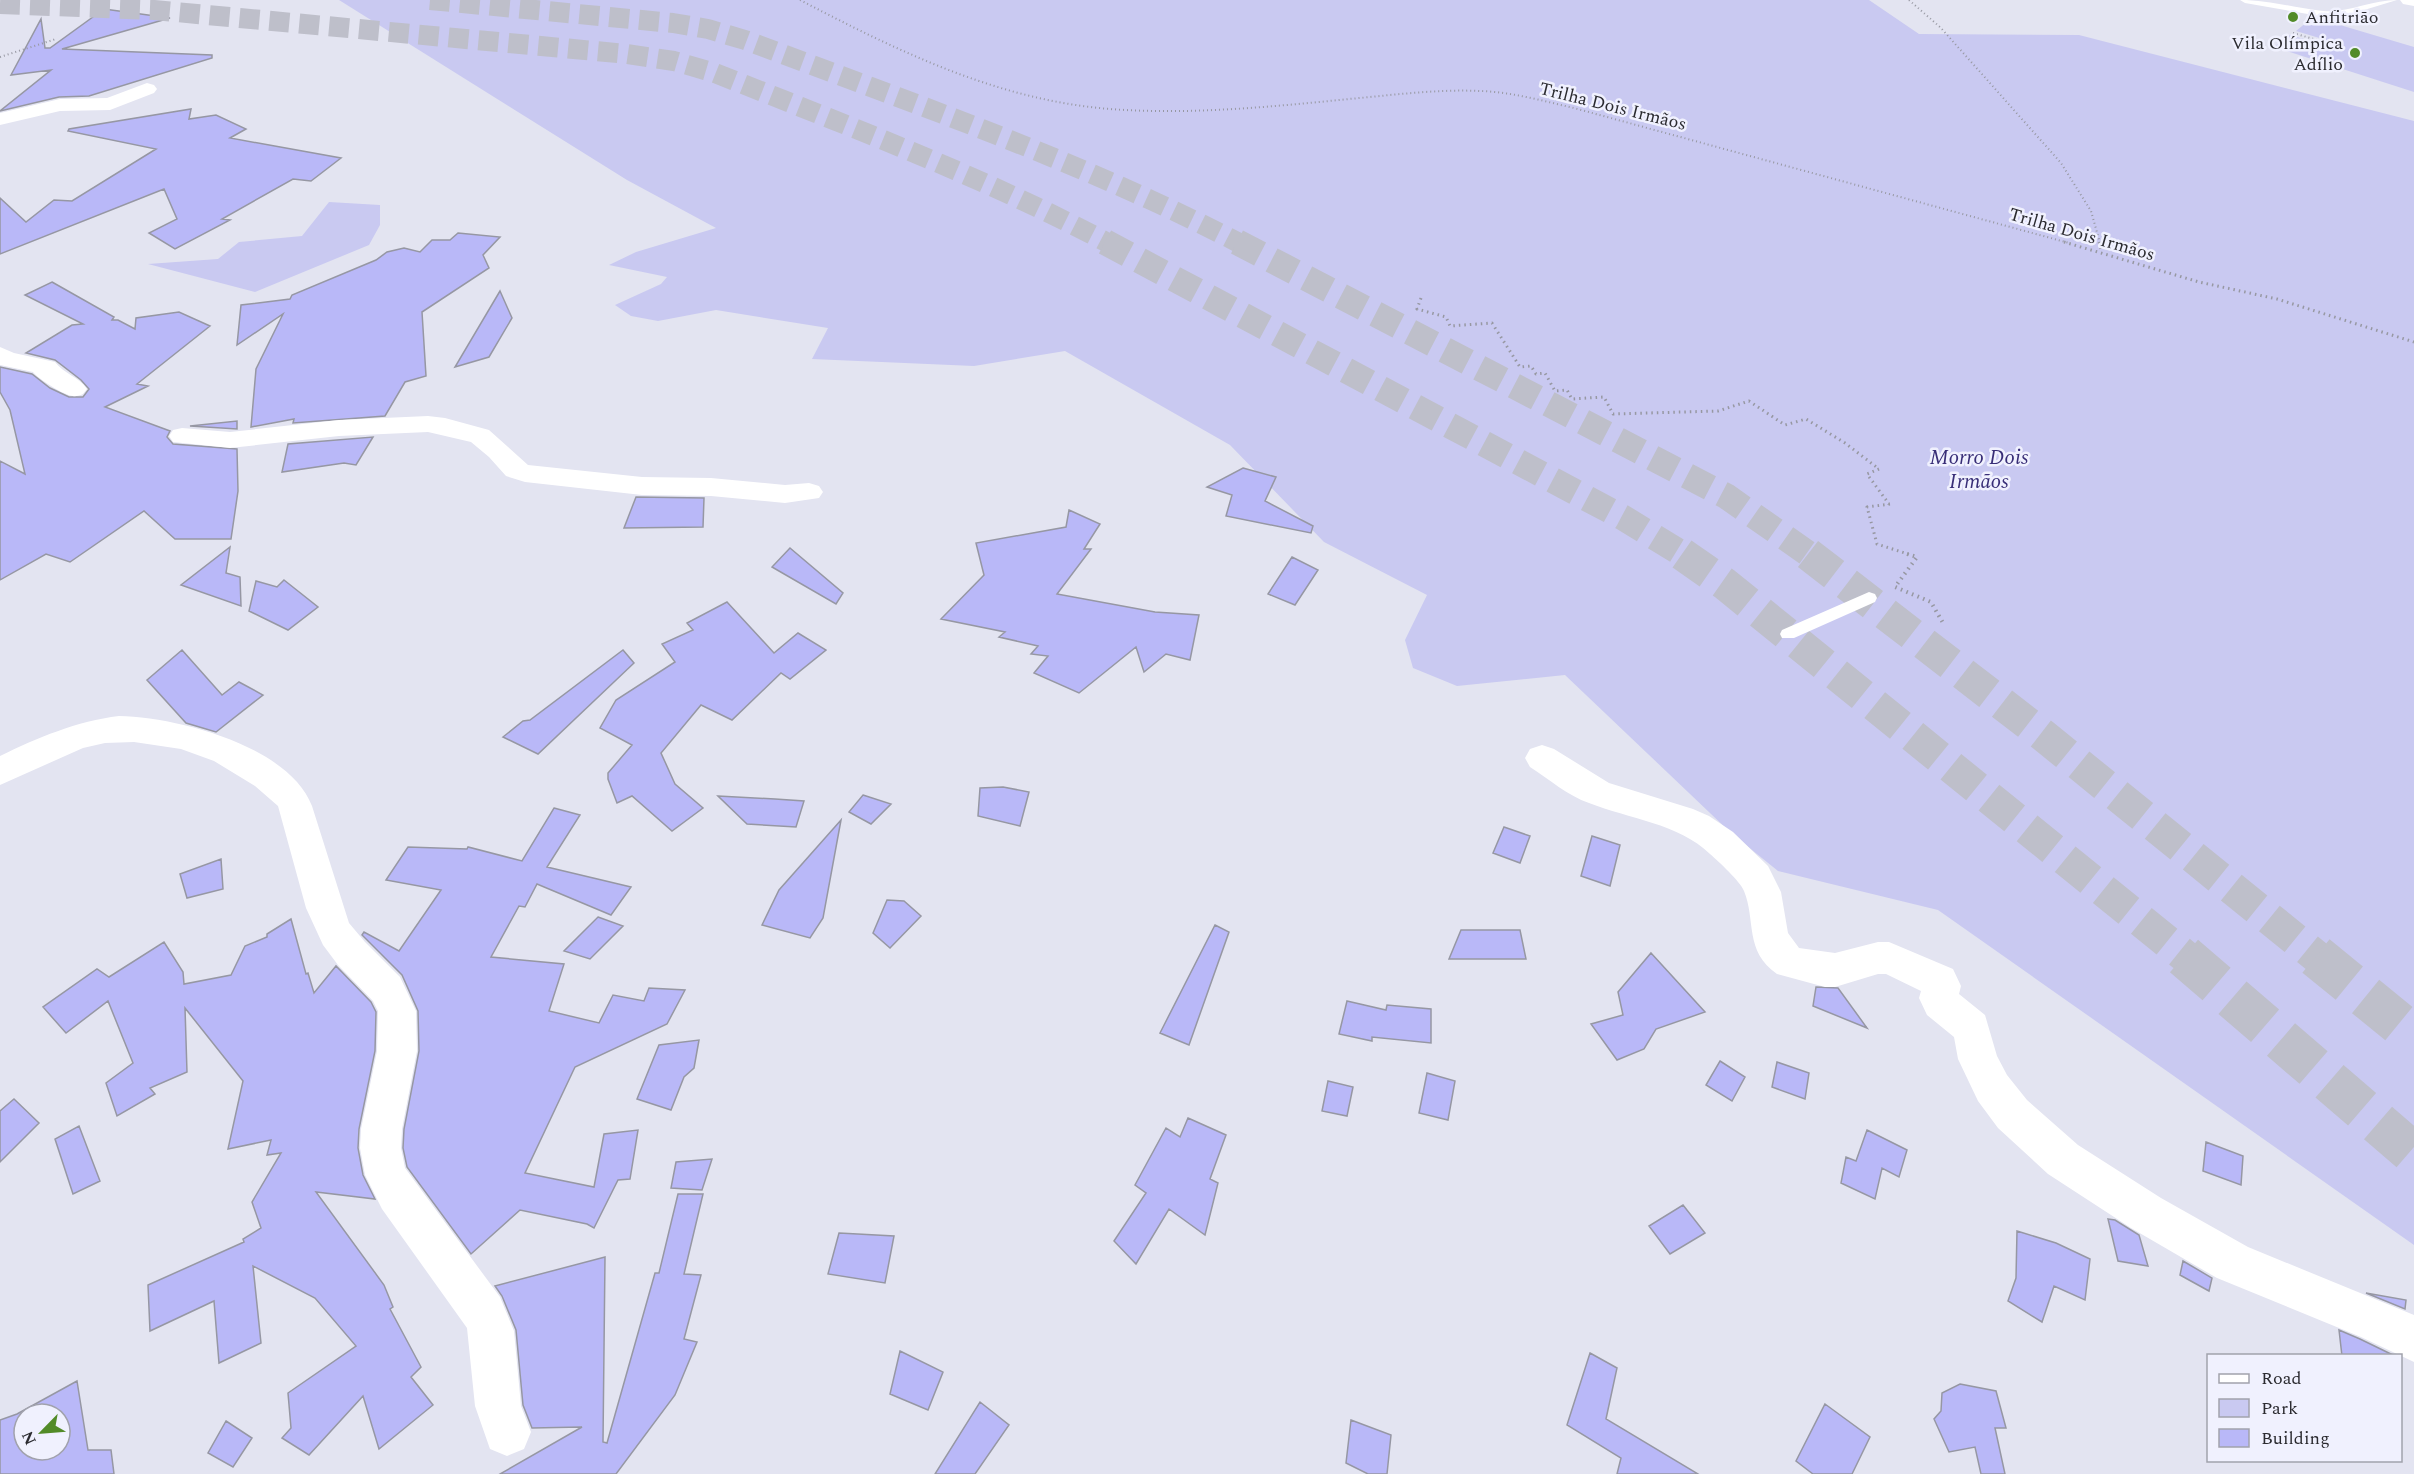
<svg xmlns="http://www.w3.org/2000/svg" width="2414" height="1474" viewBox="0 0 2414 1474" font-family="Spectral,serif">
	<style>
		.green { fill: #c9c9f1 }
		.building { fill: #b9b8f8; stroke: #9697a3; stroke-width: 1.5; fill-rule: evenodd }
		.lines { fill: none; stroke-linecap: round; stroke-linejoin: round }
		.trunk-tunnel-far3 { stroke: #bebfca; stroke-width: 20; stroke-dasharray: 20 10; stroke-linecap: butt }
		.trunk-tunnel-far2 { stroke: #bebfca; stroke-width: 26; stroke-dasharray: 26 13; stroke-linecap: butt }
		.trunk-tunnel-far1 { stroke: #bebfca; stroke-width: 33; stroke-dasharray: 33 16; stroke-linecap: butt }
		.trunk-tunnel { stroke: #bebfca; stroke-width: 43; stroke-dasharray: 43 21; stroke-linecap: butt }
		.path-far2 { stroke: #9798a2; stroke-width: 2; stroke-dasharray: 1 3; stroke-linecap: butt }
		.path-far1 { stroke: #9798a2; stroke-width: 3; stroke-dasharray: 1.5 4; stroke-linecap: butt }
		.path { stroke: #9798a2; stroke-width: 4; stroke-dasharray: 1.5 4.5; stroke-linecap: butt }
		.service { fill: #fff; fill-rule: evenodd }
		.minor { fill: #fff; fill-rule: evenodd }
		.poi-dot { fill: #528b28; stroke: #f0f1fe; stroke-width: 2 }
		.labels { text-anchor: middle; stroke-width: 5; stroke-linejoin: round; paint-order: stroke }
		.far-poi-label { font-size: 18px; fill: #2b2b30; stroke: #f0f1fe; text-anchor: start }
		.far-street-label { font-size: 18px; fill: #2b2b30; stroke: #f0f1fe }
		.park-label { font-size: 21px; font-style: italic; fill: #382e77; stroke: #f0f1fe }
	</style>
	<rect width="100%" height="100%" fill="#e3e4f1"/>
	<path class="green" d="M339 0H1869L1919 34 2079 35 2414 121V1245L1938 910 1778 871 1731 833 1565 675 1457 686 1413 668 1405 640 1427 595 1324 542 1230 445 1065 351 974 366 812 359 828 328 716 310 658 321 631 316 615 305 661 284 667 277 609 265 636 252 716 228 627 180Z
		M2313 17 2414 47V92L2274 47 2290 35 2321 44 2326 40 2296 31Z
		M329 202 380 205V225L369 245 255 292 148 264 218 259 239 242 302 236Z"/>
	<path class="building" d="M104 9 170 18 62 49 212 55V58L89 96 59 97 0 111 51 70 11 75 41 19 45 48H50Z
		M191 109 189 119 216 115 246 129 230 138 341 158 311 181 293 179 222 219 230 220 175 249 149 233 177 219 164 189 0 254V198L26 222 54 200 72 201 156 149 68 131 69 129Z
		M458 233 500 237 483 255 489 268 422 312 426 376 405 382 385 416 293 423 294 419 251 427 256 369 283 314 237 345 241 305 290 299 292 295 376 260 387 252 404 248 420 252 432 240H450Z
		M52 282 114 317 112 320H118L135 329 136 318 179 312 210 326 137 384 148 386 105 407 170 431 167 437 173 444 237 449 238 491 231 539H175L144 511 70 562 46 554 0 580V461L25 474 10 410 0 392V367L32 374 50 388 69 397H83L89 389 81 380 55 360 26 353 72 325 83 324 25 295Z
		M500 291 512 318 489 357 455 367Z
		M237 421V429L190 426Z
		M373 437 356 465 344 463 282 472 288 444Z
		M1243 468 1276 477 1265 501 1313 526 1311 533 1226 516 1232 495 1207 487Z
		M636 497 704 498 703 527 624 528Z
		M1069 510 1100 524 1084 549H1091L1057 594 1155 612 1199 615 1190 660 1166 654 1144 672 1136 647 1079 693 1034 673 1048 656 1031 654 1038 646 999 637 1005 632 941 619 984 575 976 543 1066 527Z
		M230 547 226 573 240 577 241 606 181 585Z
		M790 548 843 593 836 604 772 567Z
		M1292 557 1318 570 1295 605 1268 594Z
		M284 580 318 607 288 630 249 611 256 581 277 587Z
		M727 602 774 653 798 633 826 650 790 679 781 673 732 720 701 705 661 753 675 784 703 808 672 831 632 796 617 803 608 779V773L632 745 600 728 616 700 675 662 662 644 693 630 687 623Z
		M182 650 222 695 239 682 263 695 216 732 186 723 147 680Z
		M623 650 634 663 538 754 503 737 523 721 530 720Z
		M1003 787 1029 792 1020 826 978 816 980 788Z
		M863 795 891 804 871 824 849 812Z
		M718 796 775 799 804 801 796 827 747 824Z
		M554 808 580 815 547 867 631 887 611 915 537 884 525 907 519 906 491 957 564 964 549 1011 599 1023 613 995 644 1001 649 988 685 990 667 1024 575 1067 525 1173 594 1187 604 1134 638 1130 630 1179 618 1180 594 1228 587 1224 520 1210 471 1254 407 1167 403 1148 404 1129 419 1051 418 1011 402 975 362 935 364 932 399 951 441 890 386 880 408 847 467 849 468 847 522 861Z
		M841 820 823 918 810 938 762 925 779 890Z
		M1504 827 1530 836 1520 863 1493 853Z
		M1592 836 1620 845 1610 886 1581 876Z
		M221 859 223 889 187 898 180 874Z
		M887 900 904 901 921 916 890 948 873 933Z
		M598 917 623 926 590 959 564 951Z
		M291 919 306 974 308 973 314 993 336 966 371 1002 376 1012 375 1051 359 1129 358 1148 363 1175 375 1199 316 1192 384 1285 393 1307 390 1309 421 1367 411 1377 433 1405 379 1449 363 1396 309 1455 282 1438 291 1428 288 1393 356 1346 315 1298 253 1266 261 1343 219 1363 214 1301 150 1331 148 1285 244 1242 243 1239 261 1228 252 1202 281 1153 267 1155 271 1140 228 1149 243 1081 185 1008 187 1072 150 1088 155 1094 117 1116 106 1083 133 1063 108 1001 66 1033 43 1007 97 969 109 977 164 942 183 972 184 984 231 975 245 946 267 937V934Z
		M1215 925 1229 932 1189 1045 1160 1033Z
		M1461 930H1520L1526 959H1449Z
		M1651 953 1705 1012 1656 1029 1644 1049 1617 1060 1591 1024 1623 1015 1618 992Z
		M1816 987 1838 988 1867 1028 1813 1006Z
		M1347 1001 1386 1010 1387 1005 1431 1009V1043L1372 1037V1041L1339 1034Z
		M699 1040 694 1068 684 1077 671 1110 637 1099 659 1045Z
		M1720 1061 1745 1077 1732 1101 1706 1085Z
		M1777 1062 1809 1073 1805 1099 1772 1087Z
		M1427 1073 1455 1081 1448 1120 1419 1113Z
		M1328 1081 1353 1087 1347 1116 1322 1111Z
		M14 1099 39 1123 0 1162V1111Z
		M1188 1118 1226 1135 1210 1179 1218 1183 1205 1235 1169 1209 1136 1264 1114 1241 1146 1193 1135 1185 1166 1128 1180 1137Z
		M79 1126 100 1181 73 1194 55 1139Z
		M1867 1130 1907 1150 1899 1177 1882 1168 1875 1199 1841 1183 1846 1157 1856 1161Z
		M2206 1142 2243 1156 2241 1185 2203 1171Z
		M712 1159 702 1190 671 1188 676 1162Z
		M678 1194H703L684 1274 701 1275 684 1339 697 1342 675 1395 616 1474H500L582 1427 532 1428 523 1405 516 1330 502 1296 495 1286 605 1257 603 1442 607 1443 655 1273H659Z
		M1683 1205 1705 1233 1670 1254 1649 1226Z
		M2108 1219 2115 1220 2139 1235 2148 1266 2118 1261Z
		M2017 1231 2056 1243 2090 1259 2085 1300 2054 1286 2042 1322 2008 1301 2016 1278Z
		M839 1233 894 1236 885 1283 828 1274Z
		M2183 1261 2212 1278 2209 1291 2180 1275Z
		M2366 1293 2406 1300 2405 1309Z
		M2339 1330 2360 1339 2395 1356H2342Z
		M900 1351 943 1372 928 1410 890 1394Z
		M1590 1353 1617 1368 1606 1419 1698 1474H1617L1621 1458 1567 1425Z
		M77 1381 88 1450H111L114 1474H0V1420L17 1414ZM24 1414H60V1450H24Z
		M1960 1384 1996 1391 2006 1428H1995L2005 1474H1981L1975 1447 1949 1452 1934 1419 1941 1411 1942 1393Z
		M980 1402 1009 1425 975 1474H935Z
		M1825 1404 1870 1437 1852 1474H1813L1796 1461Z
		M1351 1420 1391 1435 1387 1474H1368L1346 1463Z
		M226 1421 252 1438 233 1467 208 1453Z"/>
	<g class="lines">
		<path class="trunk-tunnel-far3" d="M430 0 673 23 708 29 745 40C912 103 1081 161 1239 243
			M0 4 154 10 627 54 674 61 715 73C848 126 982 176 1108 243"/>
		<path class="trunk-tunnel-far2" d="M1105 242 1622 517 1684 555
			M1237 242 1726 496 1810 555"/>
		<path class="trunk-tunnel-far1" d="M1682 554 1725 584 2186 957
			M1808 554 2044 736 2317 957"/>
		<path class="trunk-tunnel" d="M2184 956 2414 1154
			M2316 956 2414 1036"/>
		<path class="path-far2" d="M800 0C898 51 997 100 1110 109 1189 115 1270 107 1349 99 1393 95 1437 89 1480 91 1512 92 1543 101 1574 108L2069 243
			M1909 0 1941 28 2061 163 2091 211 2100 243
			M2293 33 2324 42
			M0 57 56 39"/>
		<path class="path-far1" d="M2064 242 2199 282 2277 299 2414 342
			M2099 242 2102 252
			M1421 298 1417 309 1446 317 1450 326 1492 323 1520 367 1531 366 1536 374 1545 373 1555 391 1567 390 1572 399 1604 397 1613 414 1718 411 1749 401 1785 425 1806 419 1845 443 1879 469
			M1879 469 1867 474 1889 504
			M1890 504 1867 507 1877 544 1911 555"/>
		<path class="path" d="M1907 554 1917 557 1895 587 1931 602 1943 623"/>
		<path class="service" d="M2240 0C2269 0 2295 8 2323 11 2348 13 2372 0 2397 0L2351 14 2325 17 2245 3Z
			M1869 592 1875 594 1877 598 1875 602 1794 638H1782L1780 634 1782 630Z"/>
		<path class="minor" d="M2400 0H2414V6L2403 4Z
			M147 83 154 85 157 89 154 93 110 110 60 111 0 125V113L60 99 107 98Z
			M0 347 14 353 55 362C63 373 79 377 87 389L83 394C81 395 75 397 73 396 65 396 37 378 33 372L0 365Z
			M428 416 445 418 489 430 528 465 642 477 711 478 785 485 809 483 819 486 823 492 819 498 785 503 711 496 642 495 525 482 506 476 489 457 471 442 428 432 339 436 230 448 173 442 169 436 173 430 182 428 230 432 339 420Z
			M119 716C177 717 289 746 312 806L349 923 365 942 400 977 416 1011 417 1051 402 1129 401 1148 405 1168 500 1297 514 1331 521 1406 531 1432 524 1449 507 1456 490 1449 475 1406 467 1328 382 1209 365 1175 360 1148 361 1129 377 1051 378 1011 373 1001 338 965 323 945 306 908 278 806 255 786 214 761 181 749 134 742 105 743 83 748 0 785V756C37 738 77 721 119 716Z
			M1542 745 1554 749 1609 783 1693 809 1709 816 1733 832 1768 866 1781 892 1788 933 1799 948 1835 953 1878 942H1889L1953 969 1961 986 1959 994 1985 1015 1997 1056 2007 1075 2027 1100 2078 1145 2161 1198 2248 1247 2414 1315V1362L2361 1337 2217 1278 2131 1228 2048 1174 1998 1128 1978 1101 1958 1059 1954 1037 1927 1015 1919 998 1921 991 1886 974H1878L1835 987H1825L1777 974C1744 951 1756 920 1744 891 1740 881 1719 862 1710 854 1678 823 1629 819 1589 803 1568 796 1549 779 1530 767L1525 758 1530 749Z"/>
	</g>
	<g class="poi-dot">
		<circle cx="2293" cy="17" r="6"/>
		<circle cx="2355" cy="53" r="6"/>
	</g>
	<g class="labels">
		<g class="far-poi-label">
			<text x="2305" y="23">Anfitrião</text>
			<text x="2343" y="49" text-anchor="end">Vila Olímpica<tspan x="2343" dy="21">Adílio</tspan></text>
		</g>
		<g class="far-street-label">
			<text transform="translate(1613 106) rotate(14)" y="6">Trilha Dois Irmãos</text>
			<text transform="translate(2082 234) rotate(16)" y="6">Trilha Dois Irmãos</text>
		</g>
		<g class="park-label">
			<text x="1979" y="464">Morro Dois<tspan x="1979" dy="24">Irmãos</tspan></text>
		</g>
	</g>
	<rect x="2207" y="1354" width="195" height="108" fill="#f0f1fe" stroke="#a1a2ac" stroke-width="1.5"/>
	<rect x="2219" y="1374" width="30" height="9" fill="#ffffff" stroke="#a1a2ac" stroke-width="1.5"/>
	<text x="2261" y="1384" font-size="18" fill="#2b2b30">Road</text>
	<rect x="2219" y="1399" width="30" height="18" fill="#c9c9f1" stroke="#a1a2ac" stroke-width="1.5"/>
	<text x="2261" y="1414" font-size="18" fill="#2b2b30">Park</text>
	<rect x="2219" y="1429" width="30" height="18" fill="#b9b8f8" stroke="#a1a2ac" stroke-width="1.5"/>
	<text x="2261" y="1444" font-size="18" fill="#2b2b30">Building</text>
	<g transform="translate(42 1432) rotate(245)"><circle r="28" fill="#f0f1fe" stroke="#a1a2ac" stroke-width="1.5"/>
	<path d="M0-4.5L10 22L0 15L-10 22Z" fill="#528b28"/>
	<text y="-9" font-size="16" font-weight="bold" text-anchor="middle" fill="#2b2b30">N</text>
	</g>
</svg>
